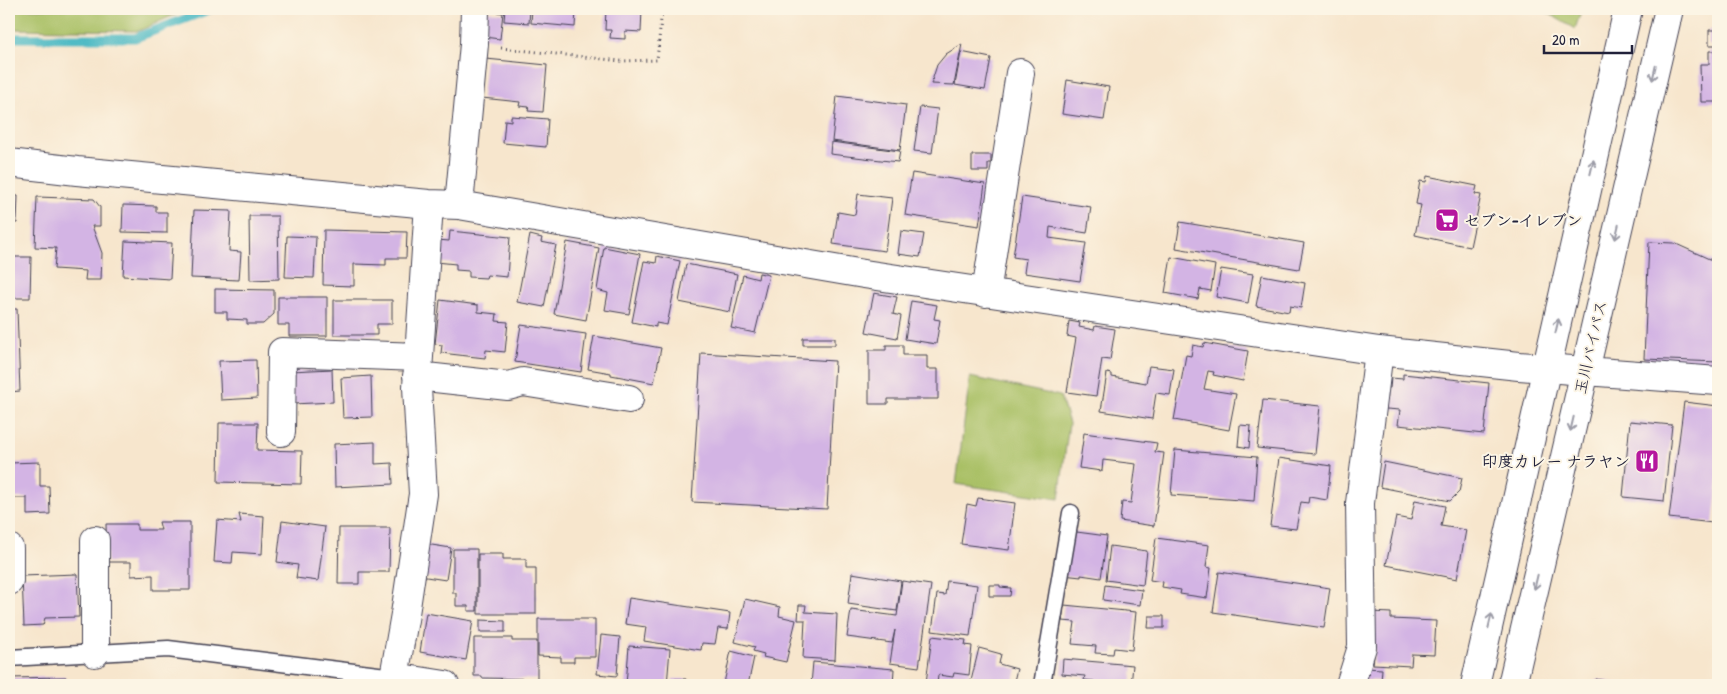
<svg xmlns="http://www.w3.org/2000/svg" width="1727" height="694" viewBox="0 0 1727 694" font-family="'Patrick Hand','Klee One',sans-serif">
	<style>
		.grass { fill: #a9c065; stroke: #667150 }
		.lines { fill: none; stroke-linecap: round; stroke-linejoin: round }
		.stream { stroke: #4bb9c4; stroke-width: 9 }
		.building { fill: #d3b4e4 }
		.lane-casing { stroke: #423f51; stroke-width: 19 }
		.street-casing { stroke: #423f51; stroke-width: 30 }
		.highway-casing { stroke: #423f51; stroke-width: 30 }
		.path { stroke: #423f51; stroke-width: 3; stroke-dasharray: 1 4; stroke-linecap: butt }
		.lane { stroke: #fff; stroke-width: 16 }
		.street { stroke: #fff; stroke-width: 28 }
		.highway { stroke: #fff; stroke-width: 28 }
		.oneway { stroke: #9c9ca7 }
		.labels { text-anchor: middle; stroke-width: 4; stroke-linejoin: round; paint-order: stroke }
		.poi-label { font-size: 16px; font-weight: bold; fill: #22223b; stroke: #fcf5e5; text-anchor: start }
		.street-label { font-size: 16px; fill: #22223b; stroke: #fcf5e5 }
	</style>
	<rect width="100%" height="100%" fill="#fcf5e5"/>
	<filter id="ink" filterUnits="userSpaceOnUse"><feTurbulence type="fractalNoise" baseFrequency=".02" numOctaves="2"/><feDisplacementMap in="SourceGraphic" scale="10" xChannelSelector="R" yChannelSelector="G"/><feConvolveMatrix kernelMatrix="1 2 1 2 8 2 1 2 1" color-interpolation-filters="sRGB"/></filter>
	<filter id="wash" filterUnits="userSpaceOnUse"><feTurbulence type="fractalNoise" baseFrequency=".0096" numOctaves="4" result="noise"/><feDisplacementMap in="SourceGraphic" scale="20" xChannelSelector="R" yChannelSelector="G"/><feGaussianBlur stdDeviation="1.12" result="paint"/><feColorMatrix in="noise" values="0 0 0 0 0 0 0 0 0 0 0 0 0 0 0 0 0 1.4 0 .05"/><feComposite in="paint" operator="in"/></filter>
	<g filter="url(#wash)">
		<rect width="100%" height="100%" fill="#f7e6cd"/>
		<path class="grass" d="M9 9H187L139 31 9 29Z
			M1541 9H1582L1575 29Z
			M970 377 1060 396 1069 423 1059 499 956 484Z"/>
		<g class="lines">
			<path class="stream" d="M9 38H135L211 9"/>
		</g>
		<g id="blocks">
			<path class="building" d="M505 9H530L529 23 504 21Z
				M532 9H576L575 27 531 23Z
				M606 9H642L641 32 625 31V39L610 38 611 30H605Z
				M488 11 503 13 500 39 484 37Z
				M1709 30H1718V45H1709Z
				M962 44 954 85 931 84 937 65 946 54Z
				M1709 51H1718V102H1701L1700 64H1709Z
				M961 52 991 58 985 90 955 85Z
				M486 59 547 65 543 112 528 111 529 107 519 106 520 102 482 98Z
				M1067 80 1109 87 1104 120 1062 114Z
				M837 96 906 105 900 150 832 141Z
				M920 107 938 109 932 153 914 151Z
				M511 116 548 119 546 147 503 143 505 120 511 121Z
				M831 142 900 151 898 162 830 154Z
				M972 155H991V163H988V171H972Z
				M912 173 985 184 979 226 905 215Z
				M1427 176 1477 186 1475 194 1481 195 1470 247 1415 235 1421 205 1416 204 1420 181 1426 182Z
				M858 194 892 198 885 251 833 244 838 212 855 215Z
				M9 195 18 196 17 223H9Z
				M37 197 94 199 100 207V226H92L102 253 101 280H85L86 271 54 269 56 248 35 247Z
				M1022 197 1091 207 1087 233 1050 227 1049 238 1086 243 1080 281 1024 273 1026 259 1013 257Z
				M123 205 156 206V212H167V233L122 232Z
				M194 210 231 211 229 251 241 252 239 280 191 278Z
				M249 216H278L279 279 250 280Z
				M1180 222 1304 243 1299 269 1176 248Z
				M324 230 407 232 406 258H386V265L354 264V286L323 285Z
				M450 231 510 237 507 277 487 275 486 278 469 277V271L456 270V264L436 262 438 240 449 241Z
				M901 231 924 234 920 257 898 254Z
				M530 235 542 238 541 242 556 245 544 307 517 302Z
				M287 236 316 237 314 278 285 277Z
				M125 241 172 243 170 279 123 276Z
				M567 242 599 248 586 320 554 314Z
				M1649 242 1674 243 1718 263V362L1644 359Z
				M604 247 640 254 629 314 605 310 608 293 597 290Z
				M657 256 680 261 667 325 656 323V327L632 322 644 261 656 263Z
				M9 257H31L30 298H9Z
				M1171 257 1215 265 1211 291 1200 289 1198 299 1165 293Z
				M686 264 737 274 730 312 679 302Z
				M1221 269 1253 274 1248 303 1216 297Z
				M759 273 769 275 755 333 731 328 743 275 758 279Z
				M1262 275 1305 283 1301 308 1290 306 1289 312 1256 306Z
				M215 289 274 290V314L263 324H247V320L227 319V312H215Z
				M874 293 897 297 893 314 901 316 897 338 866 332Z
				M278 297H327V336H289V325H278Z
				M334 300H392V324H377V335H334Z
				M440 300 478 305V312L497 314 496 321 508 322 505 352 486 350 485 358 441 353 442 345 435 344Z
				M911 301 937 305 934 319 940 320 936 344 905 339Z
				M9 309H17L20 391 9 392Z
				M1069 321 1080 323 1079 327 1094 330 1095 326 1115 329 1110 360 1102 359 1096 396 1067 392 1076 338 1067 336Z
				M521 325 586 334 581 372 515 362Z
				M594 336 661 348 654 383 611 375V373L588 369Z
				M803 338H835V345H803Z
				M1204 343 1248 351 1243 381 1213 375 1214 372 1208 371 1204 389 1236 394 1229 430 1174 420 1186 355 1191 356 1193 345 1203 347Z
				M886 345H903V355H927V369H938V399H888V404H869V350H886Z
				M701 353 835 361 827 509 692 502Z
				M256 360 257 398 221 400 219 361Z
				M1149 366 1174 369 1170 395 1156 393 1152 419 1101 411 1107 373 1112 374V377L1146 383Z
				M332 369 333 402 293 404 291 371Z
				M1403 374 1489 383 1484 434 1398 425 1400 410 1373 408 1375 386 1390 388 1391 378 1403 379Z
				M371 376 372 417 343 418 341 378Z
				M1263 400 1320 406 1315 454 1257 448Z
				M1684 402 1718 406V481L1713 523 1669 518Z
				M1630 421 1672 425 1664 501 1623 497Z
				M219 423H258L257 450 302 451 301 484 218 482Z
				M1240 425 1251 426 1249 448 1238 446Z
				M1084 433 1157 443 1155 452 1164 453 1154 526 1120 521 1122 502 1131 503 1136 464 1103 460 1102 471 1079 468Z
				M375 442V464L392 463 393 484 335 487 334 444Z
				M1175 450 1257 457 1254 501 1171 495Z
				M1279 458 1331 466 1327 500 1309 497 1308 503 1301 502 1296 529 1270 526Z
				M40 462V486H49L50 514 27 515V498H9V463Z
				M1384 462 1462 478 1459 492 1450 501 1380 487Z
				M978 498 1015 503 1009 550 961 544 967 504 976 506Z
				M1415 500 1445 506 1441 526 1466 530 1457 579 1386 565 1396 517 1411 520Z
				M239 514 264 516 262 554 233 552 232 563 214 562 217 520 241 522Z
				M282 521 325 527 318 581 296 578 298 565 277 562Z
				M159 522H190V590H153V575L131 576V562H107L106 524H137V530H161Z
				M339 528H390L389 572H359V584H338Z
				M1069 531 1107 536 1101 578 1081 575V577L1063 575Z
				M1156 538 1209 545 1206 567 1211 568 1207 598 1180 594 1181 590 1162 587 1163 582 1150 580Z
				M419 543 451 548 446 580 413 575Z
				M1110 546 1147 551 1143 585 1106 580Z
				M453 549H477V611H468V606H456V593H453Z
				M478 554H503V559H526V568H536V614H478Z
				M1219 572 1330 588 1324 628 1213 612Z
				M852 573 901 581 897 611 848 604Z
				M77 574 79 617 45 618 43 625 24 626 22 576Z
				M902 581 931 585 919 667 890 663 895 630 892 643 847 637 851 610 897 616Z
				M947 581 977 585 970 636 932 631 937 594 945 595Z
				M989 585H1000V587L1011 588 1010 596H989Z
				M1105 585 1142 590 1140 605 1103 600Z
				M629 598 730 613 728 629 718 628 715 644 702 643 701 650 644 641 646 627 625 624Z
				M745 599 780 607 779 616 796 620 786 662 763 657 764 654 753 651 755 647 735 642Z
				M799 605H806L805 612 837 614 835 660 803 658 805 620H798Z
				M1064 605 1136 612 1132 650 1114 648 1113 654 1095 653 1096 646 1072 644 1075 622 1062 621Z
				M1371 612 1391 613V619L1436 621 1434 655 1412 654 1411 666 1373 664 1375 648Z
				M426 613 473 621 466 660 420 652Z
				M1149 616H1164V628H1148Z
				M538 619H595V657H574V662H561V657L538 656Z
				M480 620 505 621V632H480Z
				M601 635 620 637 617 676 597 674Z
				M932 636 966 640 965 645 972 646 969 675 954 673 953 677 938 675 937 685 926 683Z
				M474 638H512V641H537V679L482 678V676H474Z
				M629 646 670 649 667 685H626Z
				M979 648 1001 654 999 664 1017 669 1013 685H970Z
				M731 651 754 657 748 685H734L724 683Z
				M1063 659 1133 665 1131 685H1093L1094 681 1084 680 1085 676 1062 674Z
				M813 662 894 669 893 685H811Z
				M1365 668 1382 669 1381 681 1364 680Z
				M66 677 64 685H9V678Z
				M673 679H686V682H697V685H673Z
				M1596 679 1621 684V685H1595Z
				M1058 682 1083 684V685H1057Z"/>
		</g>
	</g>
	<g filter="url(#ink)">
		<use href="#blocks" fill-opacity="0" stroke="#423f51" stroke-width="1"/>
		<g class="lines">
			<g class="lane-casing">
				<path id="lane" d="M9 658 168 649 394 677
					M1042 685 1071 513"/>
			</g>
			<g class="street-casing">
				<path id="street" d="M9 163 77 171 429 204 459 205 864 274 1379 351 1519 366 1718 381
					M429 204 417 387 423 494 405 614 394 677 445 685
					M459 205 474 44 475 9
					M986 293 1020 73
					M417 376 508 386 523 382 629 399
					M281 432 282 352 419 357
					M95 540V653
					M9 581V548
					M1350 685 1362 647 1360 503 1379 351"/>
			</g>
			<g class="highway-casing">
				<path id="highway" d="M1475 685 1628 9
					M1512 685 1669 9"/>
			</g>
			<path class="path" d="M501 48 621 61 657 60 662 9"/>
			<use href="#lane" class="lane"/>
			<use href="#street" class="street"/>
			<use href="#highway" class="highway"/>
		</g>
		<defs><path id="oneway-shaft" d="M-6 0H5M1.5-3L5.5 0L1.5 3" fill="none" stroke-width="1.6" stroke-linecap="round" stroke-linejoin="round" transform="scale(1.25)"/></defs>
		<g class="oneway">
			<use href="#oneway-shaft" transform="translate(1654 73) rotate(103)"/>
			<use href="#oneway-shaft" transform="translate(1592 167) rotate(-77)"/>
			<use href="#oneway-shaft" transform="translate(1617 232) rotate(103)"/>
			<use href="#oneway-shaft" transform="translate(1557 326) rotate(-77)"/>
			<use href="#oneway-shaft" transform="translate(1572 424) rotate(103)"/>
			<use href="#oneway-shaft" transform="translate(1536 582) rotate(103)"/>
			<use href="#oneway-shaft" transform="translate(1490 621) rotate(-77)"/>
		</g>
	</g>
	<defs>
		<g id="supermarket-square" transform="scale(1.25)"><rect x="-9" y="-9" width="18" height="18" rx="4" fill="#b5179e" stroke="#fcf5e5"/><path d="M-6-5.5h2.5l.6 2H6L4.5 2H-2.5L-4.4-4H-6ZM-1.5 3.2a1.3 1.3 0 1 0 .1 0ZM3 3.2a1.3 1.3 0 1 0 .1 0Z" fill="#fff"/></g>
		<g id="restaurant-square" transform="scale(1.25)"><rect x="-9" y="-9" width="18" height="18" rx="4" fill="#b5179e" stroke="#fcf5e5"/><path d="M-5-6h1v4h1v-4h1v4h1v-4h1v5L-1.5 .5V6h-2V.5L-5-1ZM5-6V6H3V1.5H1.5Q1.5-4 5-6Z" fill="#fff"/></g>
	</defs>
	<g fill-rule="evenodd">
		<use href="#supermarket-square" x="1447" y="220"/>
		<use href="#restaurant-square" x="1647" y="461"/>
	</g>
	<g class="labels">
		<g class="poi-label">
			<text x="1464" y="226">セブン-イレブン</text>
			<text x="1630" y="467" text-anchor="end">印度カレー ナラヤン</text>
		</g>
		<g class="street-label">
			<text transform="translate(1590 347) rotate(-77)" y="6">玉川バイパス</text>
		</g>
	</g>
	<rect width="1727" height="694" fill="none" stroke="#fcf5e5" stroke-width="30"/>
	<path d="M1544 45v8h88v-8" fill="none" stroke="#22223b" stroke-width="2.5"/>
	<text x="1552" y="45" font-size="15" fill="#22223b" stroke="#fcf5e5" stroke-width="4" paint-order="stroke">20 m</text>
</svg>
